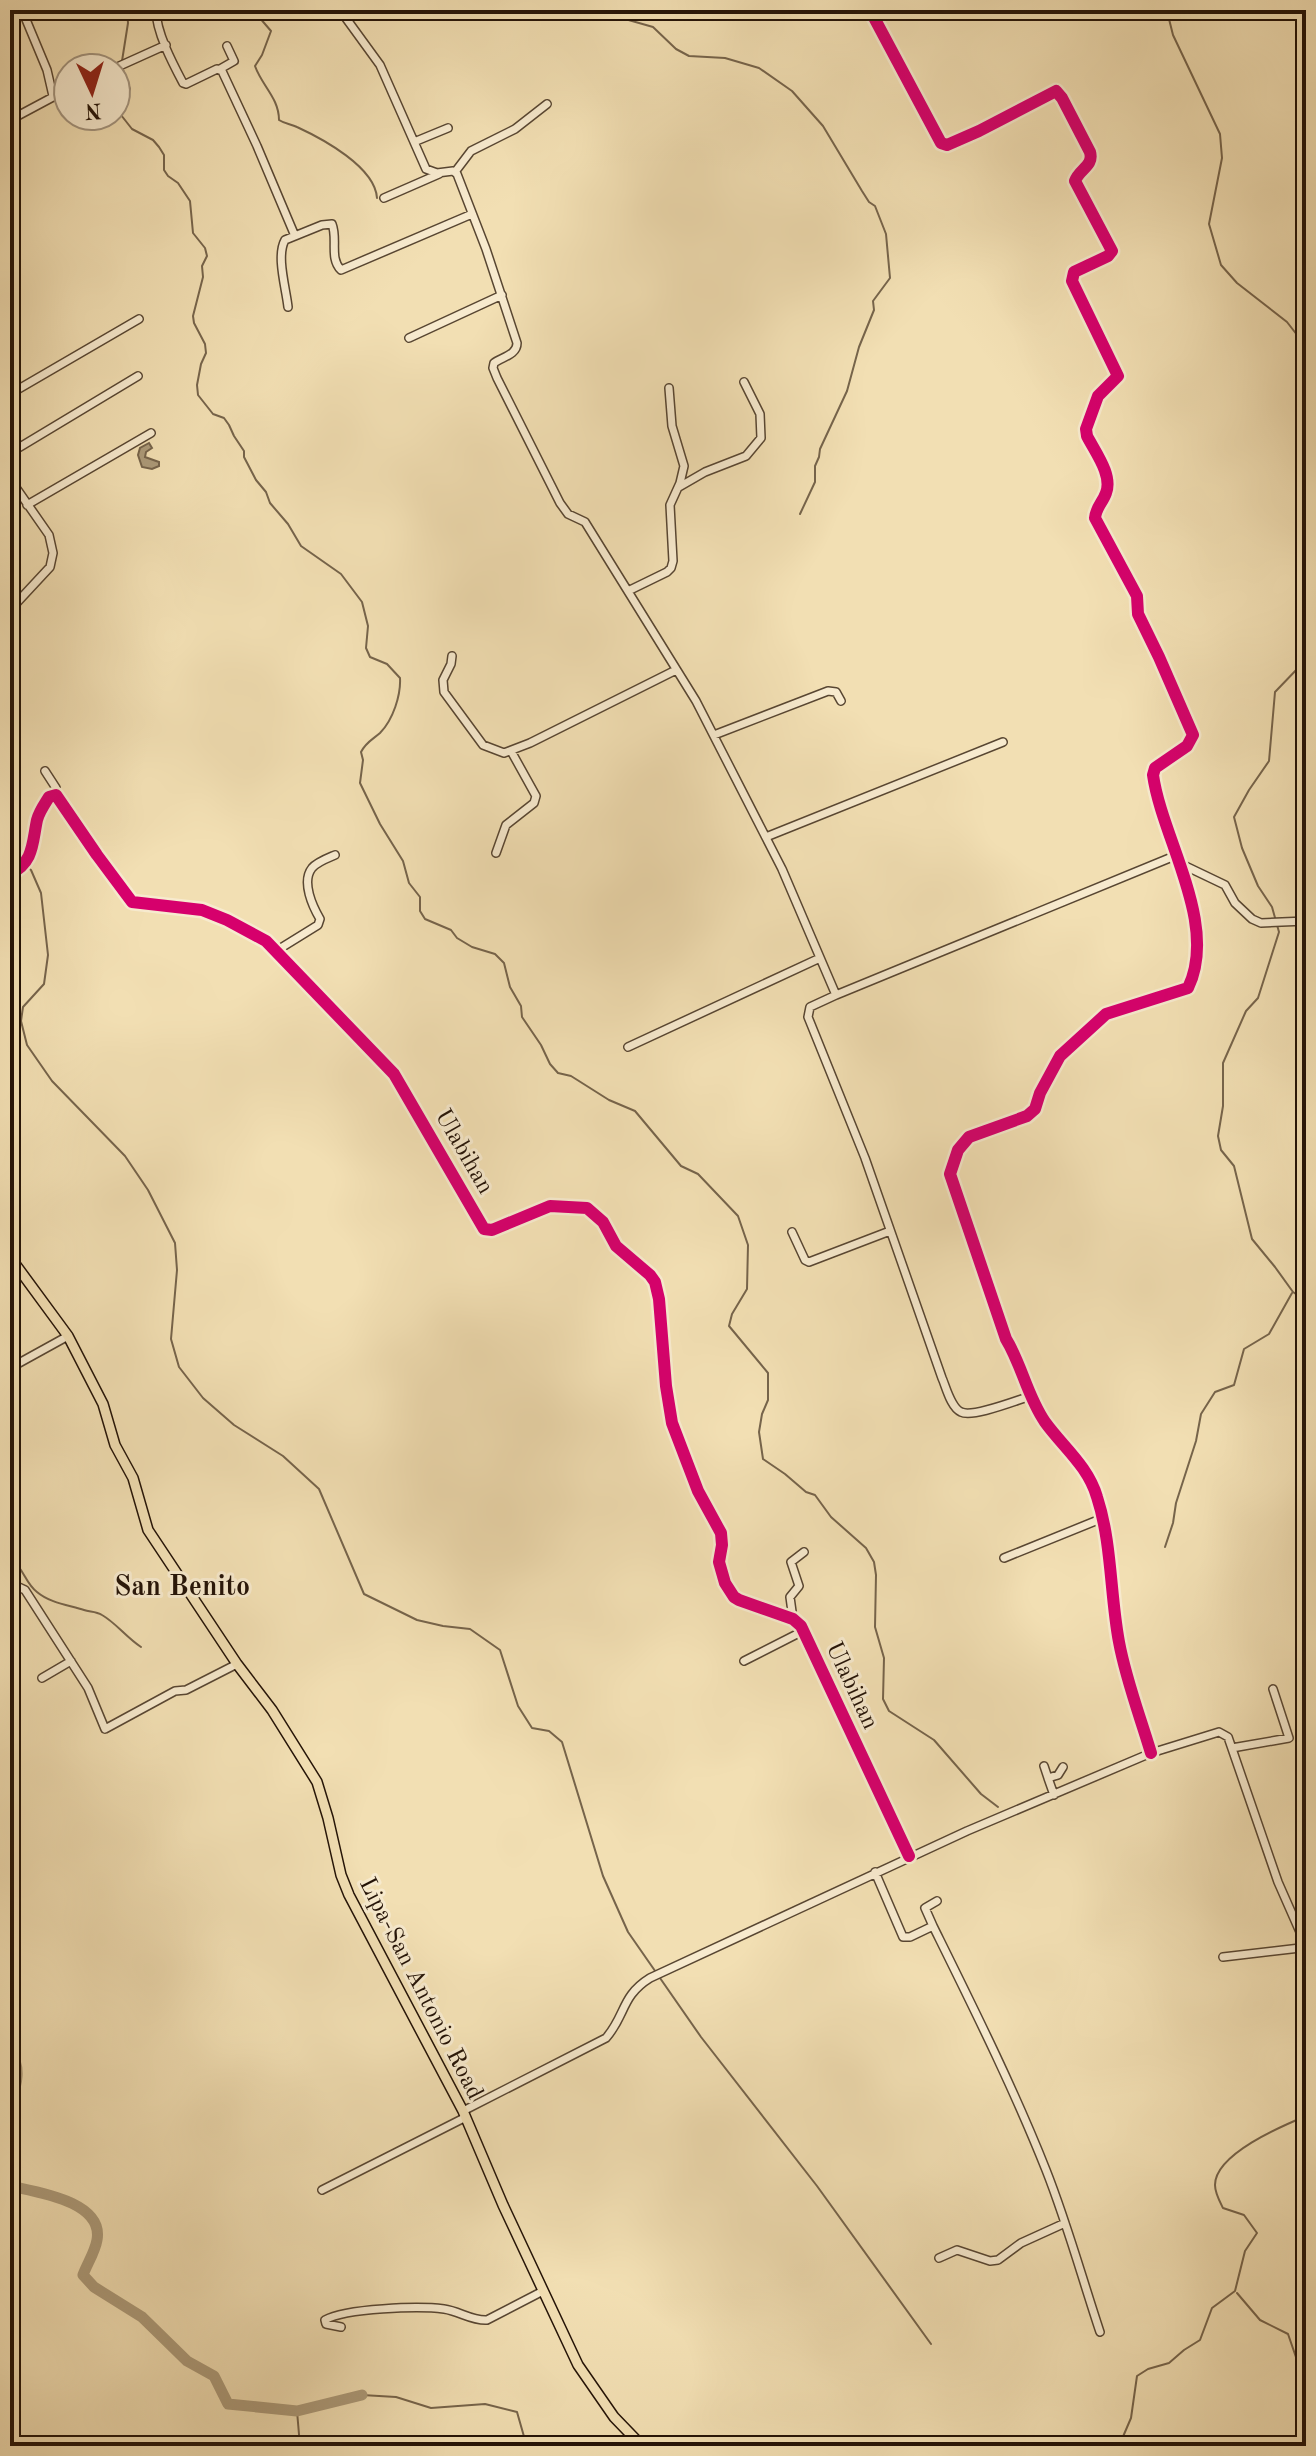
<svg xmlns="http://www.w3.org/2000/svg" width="1316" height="2456" viewBox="0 0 1316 2456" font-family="'Old Standard TT',serif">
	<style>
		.water { fill: #ac9a79; stroke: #76644b; stroke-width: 2 }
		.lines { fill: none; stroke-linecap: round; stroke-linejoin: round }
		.stream { stroke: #76644b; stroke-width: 2 }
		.river { stroke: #ac9a79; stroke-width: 11 }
		.minor-casing { stroke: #584632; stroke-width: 10 }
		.major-casing { stroke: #241307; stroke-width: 12 }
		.minor { stroke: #f7eace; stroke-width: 7 }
		.major { stroke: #f2dfb3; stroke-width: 9 }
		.cycleway-casing { stroke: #f7eace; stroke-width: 17 }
		.cycleway { stroke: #d6006c; stroke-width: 12 }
		.labels { text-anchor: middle; stroke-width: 6; stroke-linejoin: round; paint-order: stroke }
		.street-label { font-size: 24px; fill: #241307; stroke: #f7eace }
		.quarter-label { font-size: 28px; font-weight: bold; fill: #241307; stroke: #f7eace }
	</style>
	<rect width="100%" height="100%" fill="#f2dfb3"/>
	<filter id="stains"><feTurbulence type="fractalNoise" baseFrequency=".0025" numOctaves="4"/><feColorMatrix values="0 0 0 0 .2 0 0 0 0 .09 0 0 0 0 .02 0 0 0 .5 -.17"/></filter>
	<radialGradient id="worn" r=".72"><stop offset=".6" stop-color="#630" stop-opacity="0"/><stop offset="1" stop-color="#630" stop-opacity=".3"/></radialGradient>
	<path class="water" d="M149 443 152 448 146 452 145 457 159 462V466L152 469 142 467 138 455 140 448Z"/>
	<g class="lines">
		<path class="stream" d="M248 10 259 17 271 31 262 55 255 66C262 86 279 98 279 120 285 124 291 124 297 127 323 139 375 167 377 198
			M617 10 625 19 653 27 676 49 689 56 725 58 759 68 792 91 823 126 862 191 869 202 875 206 886 234 890 278 873 301 874 310 859 347 847 391 820 449 819 457 815 466V482L800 514
			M1169 10V19L1173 35 1220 134 1222 158 1209 224 1221 265 1237 283 1287 322 1301 340 1306 351
			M122 61 128 23 127 10
			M122 67 130 89 120 107 121 115 132 129 153 140 159 147 164 155V170L168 176 178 183 190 201 193 233 205 248 207 256 202 266 203 277 193 316 194 323 205 344 206 353 201 364 197 385 198 395 213 414 224 418 229 425 234 436 244 451V457L256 480 266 492 270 503 288 524 301 546 341 574 362 602 368 626 366 648 370 657 387 664 400 678C401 695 393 720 380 733 372 740 366 742 361 752L363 760 360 783 380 824 403 861 409 883 420 897V911L425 919 451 930 457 938 472 947 495 954 504 963 510 987 521 1006 522 1017 541 1045 550 1064 558 1073 571 1076 609 1100 635 1111 681 1166 698 1174 738 1216 748 1245 747 1289 732 1314 729 1326 768 1373V1400L762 1414 759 1432 763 1459 785 1474 806 1492 815 1495 831 1517 866 1548 874 1562 876 1575 875 1627 884 1658 883 1699 889 1711 934 1740 981 1794 998 1807
			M1306 649 1300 666 1275 692 1269 761 1249 790 1234 817 1242 848 1258 886 1272 907 1279 932 1258 998 1246 1011 1223 1063V1106L1218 1136 1221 1150 1234 1166 1252 1239 1275 1267 1293 1292 1306 1301
			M10 861 20 863
			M26 866 31 870 41 893 48 955 44 984 23 1007 21 1021 27 1045 52 1081 125 1156 148 1190 175 1243 177 1270 171 1339 179 1367 203 1398 234 1425 283 1456 319 1489 364 1594 417 1620 443 1626 470 1629 500 1650 518 1706 532 1728 549 1731 562 1742 603 1876 628 1932 701 2037 817 2186 931 2344
			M1165 1547 1173 1523 1176 1503 1196 1441 1201 1414 1215 1392 1234 1385 1244 1349 1269 1334 1292 1293
			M10 1558C24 1568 25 1583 37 1592 50 1603 68 1605 84 1610 90 1612 96 1611 102 1615 116 1623 126 1637 141 1647
			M1237 2293 1260 2320 1288 2334 1298 2363 1296 2388V2398L1301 2408 1303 2446
			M362 2395 396 2397 431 2408 485 2404 517 2412 525 2440 529 2446
			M297 2411 300 2446
			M1119 2446 1131 2418 1137 2376 1148 2369 1169 2363 1184 2350 1200 2340 1212 2308 1235 2291 1245 2251 1257 2233 1244 2215 1223 2208C1219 2200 1215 2193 1215 2185 1215 2154 1282 2126 1306 2116"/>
		<path class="river" d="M10 2052C21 2066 18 2085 10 2100
			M10 2186C36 2192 104 2201 97 2240 95 2252 87 2264 83 2275L94 2287 142 2317 187 2361 214 2376 228 2404 297 2411 362 2395"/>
		<g class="minor-casing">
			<path id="minor" d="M22 10 47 70 53 96
				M156 10C156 32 173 64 183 83L186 84 217 69 222 71 257 146 295 236
				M340 10 380 65 426 169 437 173 453 171 457 174 486 249 517 343C517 355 502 357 494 363L493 368 497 378 560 503 568 514 585 522 696 701 782 869 836 995
				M870 10 941 143 947 145 979 131 1056 91 1062 98 1090 152C1094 166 1079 169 1075 181L1112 251 1108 256 1074 272 1072 281 1118 376 1098 396 1086 429 1087 436C1095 452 1113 475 1106 493 1103 502 1096 507 1095 518L1137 596 1138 614 1159 657 1193 735 1187 746 1155 768 1153 775C1162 839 1219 924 1188 988L1106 1014 1060 1056 1040 1093 1035 1109 1027 1116 969 1137 958 1150 950 1174 1006 1339C1022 1365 1027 1396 1045 1422 1063 1447 1088 1466 1097 1497 1112 1543 1110 1594 1119 1642 1126 1680 1140 1716 1151 1753
				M115 68 166 45
				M220 69 234 61 227 46
				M10 120 68 89
				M414 142 448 128
				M455 172 471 151 515 129 547 104
				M384 198 439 174
				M288 307C286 288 276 256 285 240L322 225 332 224C338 239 329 258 341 270L472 214
				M409 338 502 295
				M10 394 139 319
				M10 453 138 376
				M10 479 49 535 53 553 50 567 10 610
				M679 487 705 472 746 456 761 438 760 414 744 382
				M27 505 151 433
				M628 591 667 572 671 568 673 561 670 505 680 483 684 466 672 426 669 388
				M452 656 451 664 443 680 444 692 483 745 504 753 530 743 676 670
				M714 735 828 691 836 692 841 701
				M45 771 56 788V795
				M766 837 1003 742
				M496 853 506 825 534 803 536 796 511 751
				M1179 863 1225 885 1235 903 1252 919 1261 923 1306 921
				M10 874C34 862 32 844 37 820 39 812 44 805 49 797L56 795 97 855 132 902 202 910 227 920 266 941 394 1074 484 1229 492 1230 550 1206 587 1208 603 1222 616 1246 650 1275 655 1282 659 1299 666 1386 672 1423 698 1491 721 1533 722 1545 719 1562 725 1583 734 1597 739 1600 793 1619 801 1626 909 1856
				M276 951 318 925 320 919C313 907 301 882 312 868 317 862 328 858 335 855
				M628 1047 820 958
				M792 1232 805 1260 809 1262 890 1231
				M10 1368 68 1336
				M1031 1396C1017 1400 973 1418 961 1412 951 1408 946 1387 942 1378L865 1158 808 1017 810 1007 836 995 1177 855
				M1004 1558 1103 1518
				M10 1583 25 1590 88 1688 105 1729 175 1691 186 1690 237 1664
				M793 1619 790 1597 799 1586 791 1562 804 1552
				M744 1661 803 1631
				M42 1678 71 1661
				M1232 1748 1289 1738 1273 1689
				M1044 1766 1048 1778
				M1054 1795 1048 1778 1058 1775 1063 1767
				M875 1872 903 1937H910L933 1926C973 2007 1013 2087 1046 2170 1067 2223 1082 2278 1100 2332
				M933 1926 925 1908 937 1901
				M463 2111 606 2038C626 2015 621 1996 650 1978L967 1831 1151 1753 1219 1732 1228 1737 1278 1882 1304 1941 1300 1948 1223 1957
				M322 2190 466 2117
				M939 2258 957 2250 990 2261 998 2260 1021 2243 1065 2223
				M341 2327 326 2324 325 2320C346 2308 419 2306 444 2309 459 2311 472 2321 487 2320L543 2291"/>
		</g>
		<g class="major-casing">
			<path id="major" d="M10 1257 68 1336 103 1404 115 1445 133 1478 148 1530 237 1664 272 1710 317 1782 328 1818 341 1875 349 1895 463 2111 503 2205 578 2365 614 2417 642 2446"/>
		</g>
		<use href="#minor" class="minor"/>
		<use href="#major" class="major"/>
		<g class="cycleway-casing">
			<path id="cycleway" d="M870 10 941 143 947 145 979 131 1056 91 1062 98 1090 152C1094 166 1079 169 1075 181L1112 251 1108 256 1074 272 1072 281 1118 376 1098 396 1086 429 1087 436C1095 452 1113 475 1106 493 1103 502 1096 507 1095 518L1137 596 1138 614 1159 657 1193 735 1187 746 1155 768 1153 775C1162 839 1219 924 1188 988L1106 1014 1060 1056 1040 1093 1035 1109 1027 1116 969 1137 958 1150 950 1174 1006 1339C1022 1365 1027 1396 1045 1422 1063 1447 1088 1466 1097 1497 1112 1543 1110 1594 1119 1642 1126 1680 1140 1716 1151 1753
				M10 874C34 862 32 844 37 820 39 812 44 805 49 797L56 795 97 855 132 902 202 910 227 920 266 941 394 1074 484 1229 492 1230 550 1206 587 1208 603 1222 616 1246 650 1275 655 1282 659 1299 666 1386 672 1423 698 1491 721 1533 722 1545 719 1562 725 1583 734 1597 739 1600 793 1619 801 1626 909 1856"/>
		</g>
		<use href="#cycleway" class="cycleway"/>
	</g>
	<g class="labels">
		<g class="street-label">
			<text transform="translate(465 1151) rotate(60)" y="8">Ulabihan</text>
			<text transform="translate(853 1685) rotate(65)" y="8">Ulabihan</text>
			<text transform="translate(422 1988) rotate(63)" y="8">Lipa-San Antonio Road</text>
		</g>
		<g class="quarter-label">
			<text x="182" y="1595">San Benito</text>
		</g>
	</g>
	<rect width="1316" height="2456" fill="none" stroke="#f2dfb3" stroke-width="40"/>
	<rect x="12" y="12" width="1292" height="2432" fill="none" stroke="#241307" stroke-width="4"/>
	<rect x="20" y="20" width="1276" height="2416" fill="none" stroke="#241307" stroke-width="2"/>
	<g transform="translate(92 92) rotate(176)"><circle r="38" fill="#f7eace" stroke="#a3947e" stroke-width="2"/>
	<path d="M0-6L14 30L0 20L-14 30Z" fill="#8f2418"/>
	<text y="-12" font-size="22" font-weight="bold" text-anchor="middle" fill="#241307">N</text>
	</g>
	<rect width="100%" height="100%" filter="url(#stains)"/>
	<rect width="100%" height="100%" fill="url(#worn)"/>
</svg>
